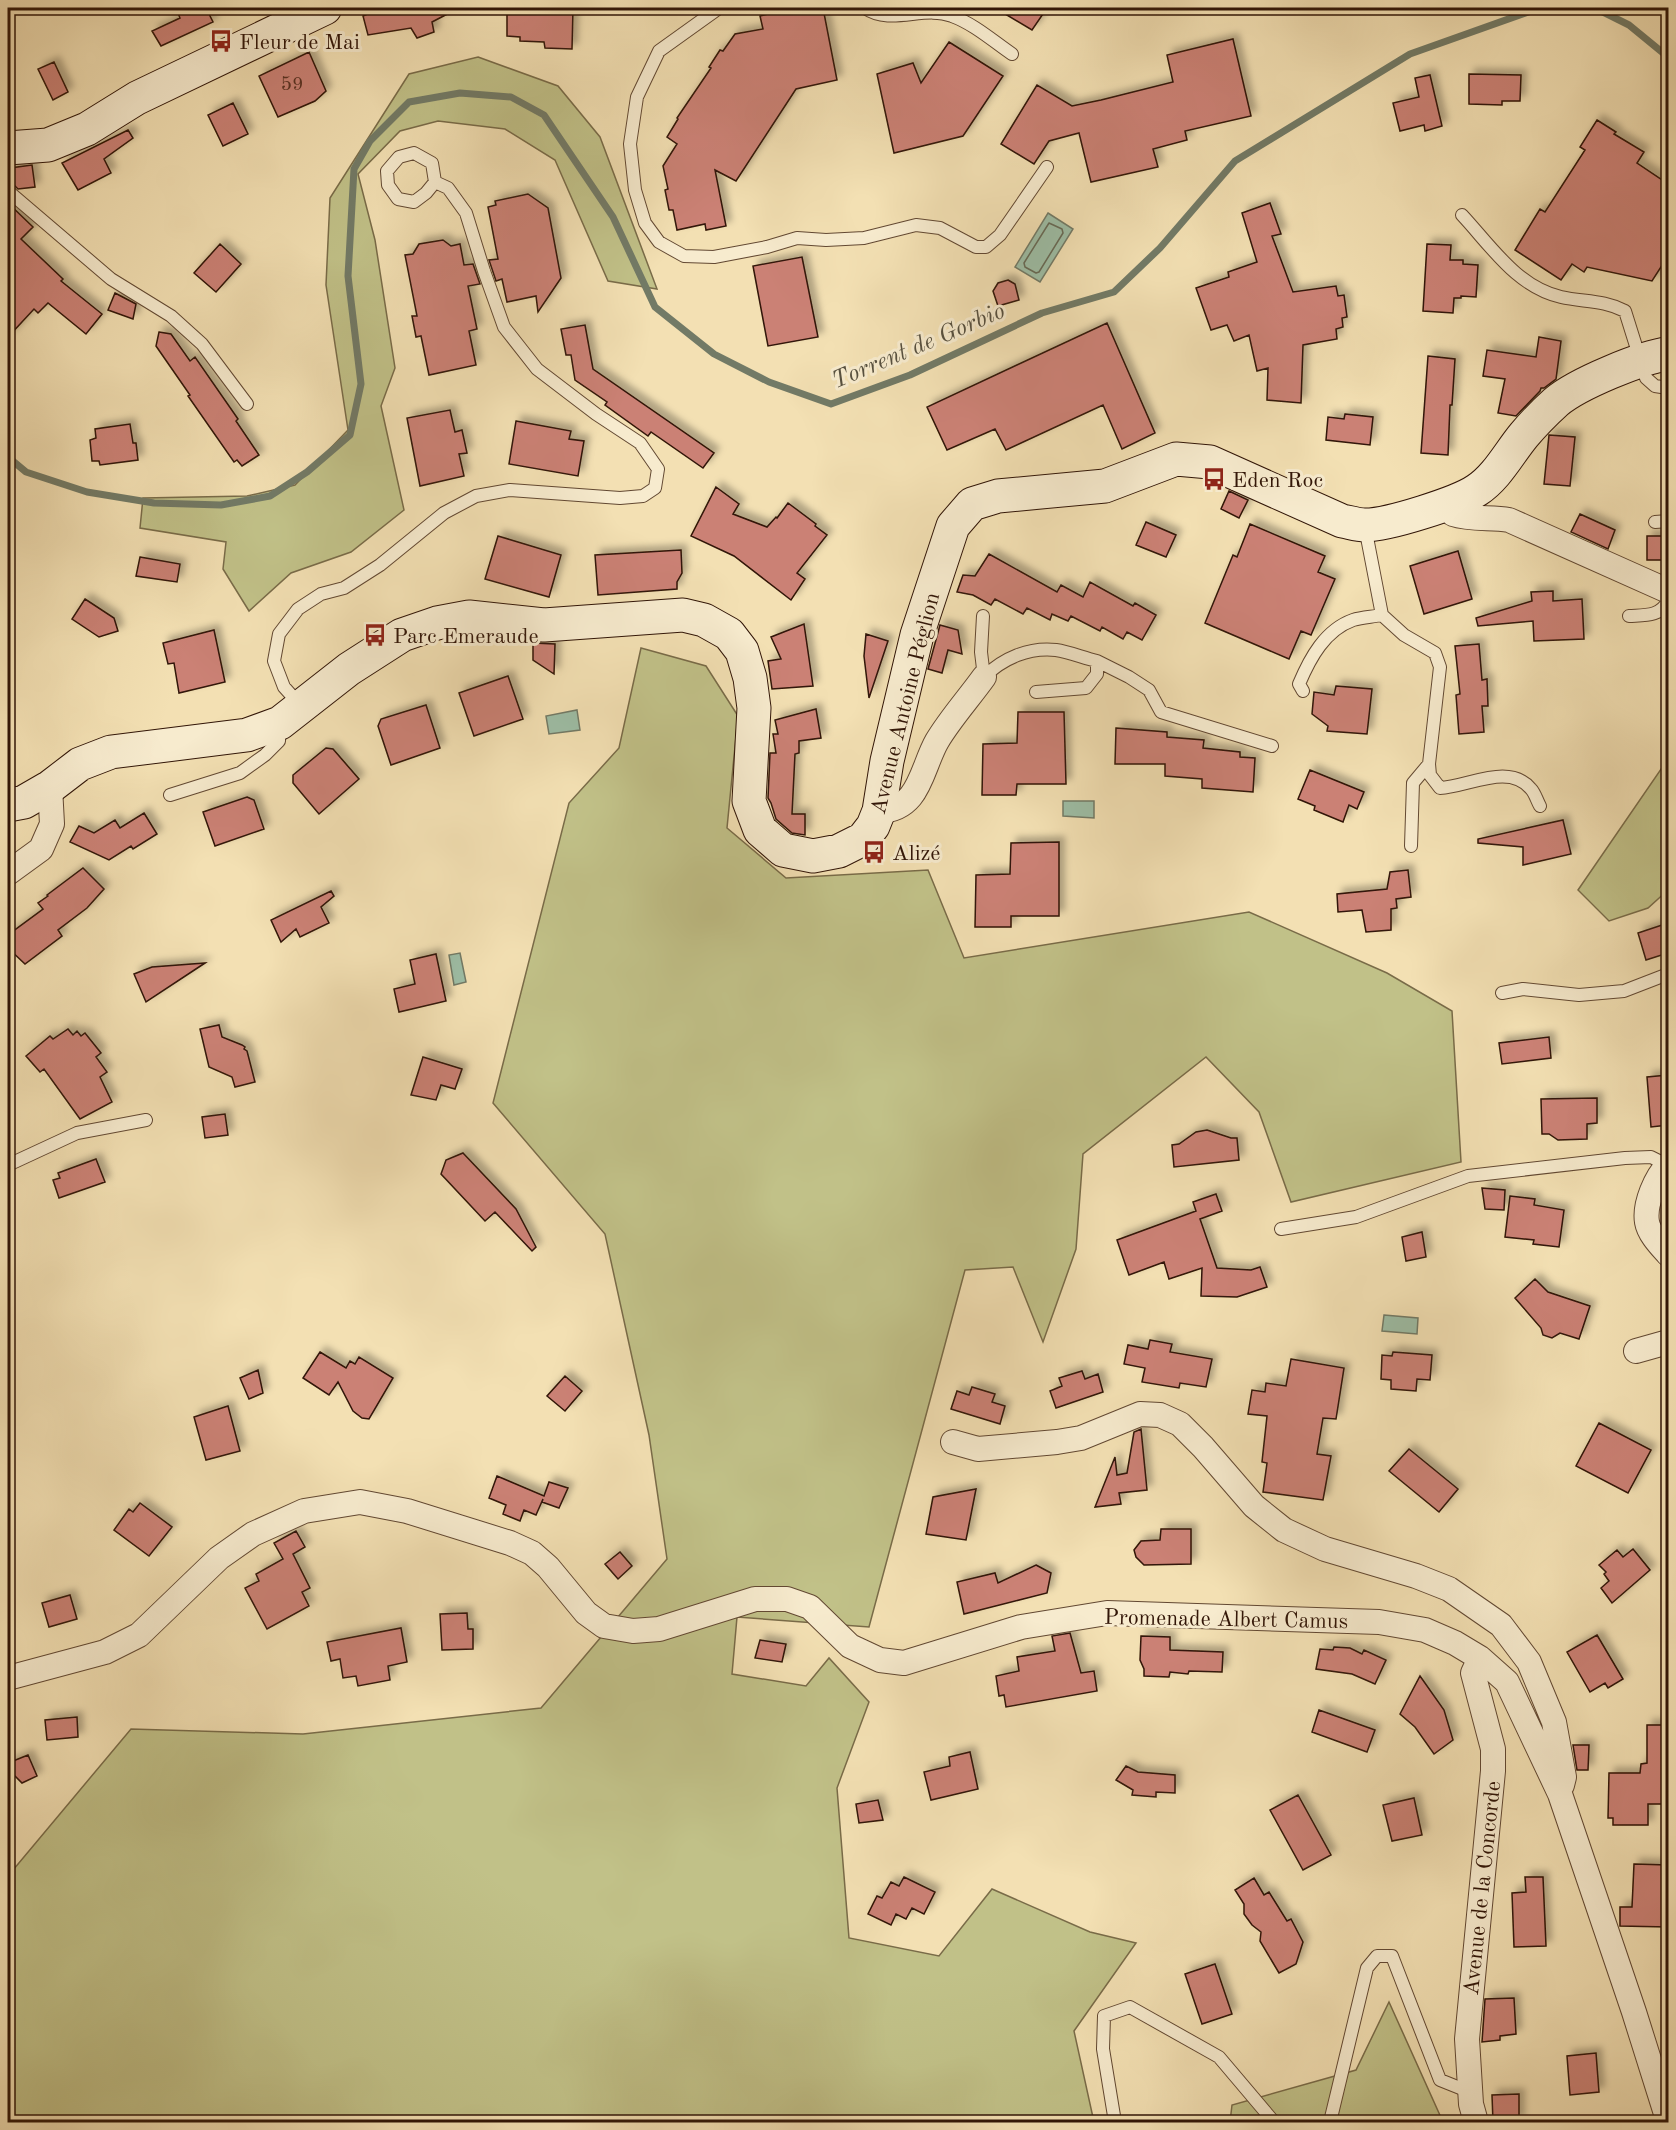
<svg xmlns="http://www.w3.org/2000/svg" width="1676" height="2130" viewBox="0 0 1676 2130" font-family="'Old Standard TT',serif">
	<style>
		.green { fill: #c1c188; stroke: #796b48; stroke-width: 1.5 }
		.water { fill: #9dbea6; stroke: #727a66; stroke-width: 1.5 }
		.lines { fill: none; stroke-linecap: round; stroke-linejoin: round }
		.shore { stroke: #676a56; stroke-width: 1.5 }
		.stream { stroke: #727a66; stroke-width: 7 }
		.building { fill: #cb8175; stroke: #311507; stroke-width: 1.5; filter: url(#shadow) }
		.lane-casing { stroke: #624832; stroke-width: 14 }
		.street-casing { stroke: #624832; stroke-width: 26 }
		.secondary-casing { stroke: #311507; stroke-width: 35 }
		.lane { stroke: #f7ebce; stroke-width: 12 }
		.street { stroke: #f7ebce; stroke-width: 24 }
		.secondary { stroke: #f7ebce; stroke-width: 33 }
		.labels { text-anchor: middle; stroke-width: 6; stroke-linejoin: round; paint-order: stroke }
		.number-label { font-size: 20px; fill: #583022 }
		.poi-label { font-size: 22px; fill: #311507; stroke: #f7ebce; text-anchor: start }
		.street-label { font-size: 22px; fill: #311507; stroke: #f7ebce }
		.water-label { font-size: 24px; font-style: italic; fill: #57503f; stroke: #f7ebce }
	</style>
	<defs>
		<filter id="shadow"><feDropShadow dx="5.5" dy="-5.5" stdDeviation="3" flood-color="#0004"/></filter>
	</defs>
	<rect width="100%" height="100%" fill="#f3e0b3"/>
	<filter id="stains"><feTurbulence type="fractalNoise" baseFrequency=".00333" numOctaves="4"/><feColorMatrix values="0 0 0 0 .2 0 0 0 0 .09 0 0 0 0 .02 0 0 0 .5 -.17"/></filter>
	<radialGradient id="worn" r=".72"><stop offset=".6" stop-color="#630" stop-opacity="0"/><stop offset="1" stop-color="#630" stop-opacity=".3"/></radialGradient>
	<path class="green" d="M478 57 558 86 600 137 657 289 608 281 555 160 505 129 438 121 400 131 358 174 375 240 395 368 381 406 404 510 351 552 291 573 249 611 223 569 226 542 140 528 143 498 247 496 295 485 348 430 326 285 330 198 409 74Z
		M641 648 706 666 738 716 727 828 786 878 928 870 964 958 1249 912 1387 973 1452 1011 1461 1162 1291 1202 1259 1112 1206 1057 1083 1154 1076 1249 1043 1342 1013 1267 965 1270 869 1627 737 1617 732 1674 806 1686 829 1658 869 1702 837 1788 849 1938 939 1956 992 1889 1090 1932 1136 1943 1074 2031 1094 2122H8V1876L131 1729 303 1734 541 1708 667 1559 649 1435 605 1234 493 1103 569 803 619 748Z
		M1668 759V890L1648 908 1609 921 1578 890Z
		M1389 2002 1443 2122H1230L1232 2105 1356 2070Z"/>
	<path class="water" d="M1048 213 1073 229 1040 282 1015 267Z
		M577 710 580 730 549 734 546 716Z
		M1063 801H1094V818L1063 816Z
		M460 953 466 982 454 985 449 955Z
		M1384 1315 1418 1318 1417 1334 1382 1331Z"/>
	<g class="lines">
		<path class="shore" d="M1049 223 1062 229 1063 233 1039 272 1036 273 1025 267 1024 263Z"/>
		<path class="stream" d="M1595 8 1629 25 1668 57
			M8 457 26 472 87 492 154 503 221 505 270 496 307 472 350 435 361 384 348 276 354 169 370 141 409 102 460 93 511 97 544 115 613 217 655 307 714 354 769 382 831 404 910 375 1042 313 1114 292 1160 248 1235 161 1410 54 1534 10 1568 8"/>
	</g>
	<path class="building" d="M176 8H206L213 22 161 46 152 31 180 18Z
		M382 8H459L432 22 434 32 417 38 411 28 368 35 363 16Z
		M507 8H573L572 49 545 48 544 42 520 41V37L507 36Z
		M779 8H823L837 80 796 89 736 181 715 170 726 226 706 230 705 224 677 230 673 210H669L665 190 668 189 663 166 677 144 667 137 678 119 677 118 711 68 709 67 720 50 723 51 735 34 763 29 760 16 780 11Z
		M995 8H1047L1032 30Z
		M1233 39 1251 116 1185 131 1187 140 1153 149 1158 167 1091 182 1079 133 1049 141 1034 164 1001 144 1037 85 1072 106 1101 100 1173 82 1167 55Z
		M949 42 1003 76 963 136 894 153 877 74 913 63 921 83Z
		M309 52 326 91 315 101 278 117 259 76Z
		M54 62 68 92 53 100 38 69Z
		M1469 74 1521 75 1520 101H1502V105L1469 104Z
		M1430 75 1442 126 1425 131 1424 125 1400 131 1393 103 1419 97 1415 78Z
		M233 103 248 134 223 146 208 115Z
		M1597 120 1616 132 1614 134 1644 152 1637 163 1668 184V256L1652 281 1587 267 1584 272 1572 264 1561 280 1515 250 1540 209 1545 212 1585 150 1580 147Z
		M128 130 133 138 104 159 111 173 78 190 62 163Z
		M32 165 35 187 18 189 13 184 10 168Z
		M528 194 548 208 561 278 538 312 536 296 507 302 502 279 496 281 489 260 498 259 488 207 496 205 495 201Z
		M8 203 33 227 21 239 63 279 61 281 102 314 86 334 48 303 38 313 34 309 8 337Z
		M1270 203 1281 234 1272 236 1293 292 1336 286 1338 296 1344 295 1347 317 1342 318 1343 327 1336 329 1337 339 1303 345 1301 403 1267 400 1268 368 1257 371 1249 335 1234 341 1227 325 1211 330 1196 288 1229 277 1228 272 1257 262 1242 213Z
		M443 240 451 246 460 244 464 265 473 264 480 284 468 286 477 329 469 331 476 365 429 375 421 336 416 337 412 316H417L405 255 413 254 419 244Z
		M220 244 241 264 216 292 194 273Z
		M1427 244 1451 245 1450 260H1463V264L1478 265 1476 297 1461 296V298H1454L1453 313 1423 311Z
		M802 257 818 337 768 346 753 266Z
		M1008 280 1015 284 1019 300 998 306 993 291 998 283Z
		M115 293 136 304 133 319 108 310Z
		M1107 323 1155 433 1122 449 1103 405 1006 450 995 429 947 450 927 407Z
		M585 325 593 369 714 453 703 468 651 432 648 436 605 405 607 402 575 380 571 355H566L561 329Z
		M159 332 171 334 190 361 195 357 238 419 236 421 259 455 242 466 237 460 234 462 188 396 190 395 156 346Z
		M1539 337 1561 341 1556 379 1544 388H1541L1540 391 1516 416 1498 413 1505 379 1483 376 1487 350 1536 357Z
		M1428 356 1455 359 1452 405H1450L1448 455 1421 453Z
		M450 410 455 432 462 430 467 453 459 454 464 476 420 486 407 418Z
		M1345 414 1373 417 1370 445 1326 440 1328 417 1344 419Z
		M516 421 571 431 569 439 584 441 578 476 509 464Z
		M130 424 133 443H136L138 460 100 465 99 461H92L90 440 96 438 95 429Z
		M1549 435 1575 437 1570 486 1544 484Z
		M716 487 739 504 733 514 767 527 776 517 777 518 788 503 816 524 815 526 827 535 797 573 805 579 791 600 734 556 691 536Z
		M1229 491 1248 500 1239 518 1221 509Z
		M1580 514 1615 530 1608 549 1571 532Z
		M1146 522 1176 535 1166 557 1136 545Z
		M1250 524 1325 556 1318 572 1335 579 1311 635 1301 631 1289 659 1205 623 1233 555 1237 557Z
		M498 536 561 555 549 597 485 579Z
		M1647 536H1668V560H1647Z
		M681 550 682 573 677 582V589L598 595 595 555Z
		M1458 551 1472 599 1424 614 1410 566Z
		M989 554 1057 592 1061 585 1083 597 1090 582 1133 606 1135 603 1156 615 1142 640 1127 632 1123 639 1102 627 1100 631 1071 616 1068 621 1052 614 1050 620 1027 608 1023 614 995 599 991 605 973 595 957 592 963 575 975 576Z
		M140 557 180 564 177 582 136 576Z
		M1553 591V601L1582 599 1584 639 1534 641 1533 621 1478 626 1476 618 1532 601 1531 592Z
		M85 599 114 618 118 631 99 637 72 619Z
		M804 624 813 686 772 689 768 661 781 659 771 637Z
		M940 625 958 630 962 654 948 650 942 673 928 669Z
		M214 630 225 682 179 693 174 663 168 664 163 643Z
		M866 634 888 641 869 698 864 656Z
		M533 643 555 644 554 674 533 660Z
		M1479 644 1482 680 1487 679 1488 706H1482L1484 732 1459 734 1456 695 1460 694 1455 646Z
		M508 676 523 719 474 736 459 693Z
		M1336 686 1372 689 1367 734 1327 731 1328 726 1312 714 1314 692 1334 695Z
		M426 705 440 748 391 765 378 726 381 719Z
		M816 709 821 738 799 741V753L795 754 792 814H805V835L792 833 776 819 771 803 768 798 770 753H776L773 734H778L775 720Z
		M1018 712H1064L1066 784H1017L1016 795H982L983 744 1017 743Z
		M1116 728 1167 732V737L1204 740 1203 748 1240 752V757L1255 758 1253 792 1202 788V779L1165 776V764H1115Z
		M326 748 333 749 359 779 319 814 293 783V775Z
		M1310 770 1364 792 1357 809 1349 805 1343 822 1314 810 1315 806 1298 799Z
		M247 797 254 800 264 829 215 846 203 812Z
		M144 813 157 834 133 849 131 846 109 860 70 842 79 826 94 833 115 820 120 828Z
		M1563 820 1571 854 1523 865V847L1478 843V839Z
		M1059 842V916H1011V927H975L976 875 1010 874 1011 843Z
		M83 868 104 889 87 908 58 930 62 936 25 964 8 948V935L43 909 38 903 48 896 47 895Z
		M1408 870 1411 897 1396 899 1397 908 1391 909V930L1366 932 1362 910 1338 912 1337 894 1387 889 1390 872Z
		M331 891 334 896 321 907 329 923 300 937 296 929 281 942 271 920Z
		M1668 923V953L1646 960 1638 933Z
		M436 954 446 1001 399 1012 394 989 415 984 410 960Z
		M205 963 146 1002 134 974 152 967Z
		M219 1025 222 1037 242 1045 245 1047 244 1049 247 1051 255 1082 235 1087 232 1077 209 1067 200 1029Z
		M68 1029 73 1035 77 1031 81 1036 85 1033 101 1053 96 1057 107 1072 100 1077 112 1102 80 1119 44 1069 40 1072 26 1056 50 1036 53 1039Z
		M1549 1037 1551 1058 1502 1064 1499 1043Z
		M423 1057 462 1069 455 1089 441 1085 436 1100 411 1095Z
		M1668 1075V1125L1651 1127 1647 1077Z
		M1597 1098V1123L1587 1124V1139L1558 1140 1549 1134H1542L1541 1099Z
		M225 1114 228 1135 205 1138 202 1117Z
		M1207 1130 1231 1138H1237L1239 1160 1174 1167 1172 1145 1179 1144 1196 1132Z
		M463 1153 516 1209 536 1247 532 1251 495 1212 485 1221 441 1174 446 1160Z
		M96 1159 105 1182 59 1198 53 1180 60 1178 58 1173Z
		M1482 1188 1505 1190 1504 1210 1485 1209Z
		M1216 1194 1222 1211 1200 1219 1217 1268 1251 1270 1260 1267 1267 1287 1237 1297 1201 1296 1202 1268 1169 1279 1164 1262 1129 1275 1117 1240 1196 1211 1193 1202Z
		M1510 1196 1535 1199 1534 1205 1564 1210 1559 1247 1533 1244 1534 1240 1505 1237Z
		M1422 1232 1426 1257 1406 1261 1402 1237Z
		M1535 1279 1548 1292 1590 1306 1579 1339 1560 1333 1552 1338 1543 1335 1541 1328 1515 1298Z
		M1150 1340 1172 1344 1170 1352 1212 1359 1206 1387 1180 1383 1179 1388 1142 1382 1145 1368 1124 1364 1128 1345 1148 1349Z
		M320 1352 346 1368 350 1361 355 1364 359 1357 393 1378 369 1419 362 1418 353 1411 338 1382 329 1395 303 1378Z
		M1393 1352 1432 1355 1430 1380 1417 1379 1416 1391 1391 1389V1380L1381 1379 1382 1355 1392 1356Z
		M1291 1359 1344 1368 1336 1419 1323 1418 1317 1454 1331 1456 1323 1500 1263 1492 1267 1463 1262 1462 1267 1416 1248 1414 1252 1390 1265 1392 1266 1383 1286 1386Z
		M258 1370 263 1393 249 1399 240 1378Z
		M1082 1371 1085 1379 1098 1374 1103 1392 1056 1408 1050 1391 1062 1386 1059 1378Z
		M565 1376 582 1391 565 1411 547 1396Z
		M972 1387 995 1394 992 1402 1005 1406 1000 1424 951 1409 957 1391 969 1395Z
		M228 1406 240 1451 206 1460 194 1417Z
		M1599 1423 1651 1450 1628 1493 1576 1466Z
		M1141 1429 1147 1490 1119 1493 1121 1504 1095 1507 1115 1457 1117 1475 1127 1473 1134 1432Z
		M1409 1449 1458 1489 1439 1512 1389 1471Z
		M497 1476 544 1496 549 1482 568 1488 559 1508 542 1502 543 1499 536 1515 524 1510 520 1521 503 1514 506 1505 489 1498Z
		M976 1489 966 1540 926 1534 933 1497Z
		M140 1503 172 1527 149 1556 114 1530 129 1509 133 1512Z
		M1161 1529H1191V1564L1144 1565 1136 1557 1134 1550 1141 1541 1160 1540Z
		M296 1531 305 1547 293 1554 310 1588 302 1592 309 1606 267 1629 245 1588 259 1581 256 1574 283 1559 274 1543Z
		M1633 1549 1650 1570 1612 1603 1601 1588 1609 1581 1604 1574 1606 1572 1599 1565 1617 1550 1623 1557Z
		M620 1552 632 1566 618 1579 605 1564Z
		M1036 1565 1051 1573 1047 1593 964 1614 957 1582 995 1573 998 1583Z
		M70 1595 77 1619 49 1627 42 1603Z
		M467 1613 468 1629H473V1649L442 1650 440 1614Z
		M401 1628 407 1662 388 1666 390 1680 358 1686 356 1676 343 1678 340 1659 331 1661 327 1642Z
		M1070 1633 1081 1673 1094 1671 1097 1691 1006 1707 1004 1695 999 1696 996 1676 1019 1671 1017 1657 1055 1651 1052 1636Z
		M1597 1635 1623 1679 1608 1688 1605 1683 1590 1692 1567 1652Z
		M1141 1636 1170 1637V1650L1223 1652 1222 1672 1189 1671 1188 1674 1170 1672 1169 1677 1144 1676V1669L1140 1660Z
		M760 1640 786 1644 782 1662 755 1658Z
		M1334 1647 1350 1648 1362 1654 1364 1650 1386 1660 1375 1684 1352 1674 1316 1669 1320 1649 1333 1650Z
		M1420 1676 1444 1710 1453 1740 1434 1754 1415 1727 1400 1714Z
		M1319 1710 1375 1730 1367 1752 1312 1732Z
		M77 1717 78 1737 47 1740 45 1720Z
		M1647 1725H1668V1804H1648V1825H1613V1818H1608L1609 1773H1640L1641 1764 1647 1763Z
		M1573 1745H1589L1588 1770H1577Z
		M970 1752 978 1789 931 1800 924 1772 950 1766 949 1757Z
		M28 1755 37 1776 22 1783 8 1769V1763Z
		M1126 1766 1138 1772 1175 1775V1793L1156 1792V1797L1132 1795 1133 1790 1116 1780Z
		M1298 1795 1331 1855 1303 1870 1270 1810Z
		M1414 1798 1422 1835 1392 1841 1383 1805Z
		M878 1800 883 1820 859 1823 856 1804Z
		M1634 1864 1668 1865V1927L1620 1926V1907H1632Z
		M904 1877 935 1892 924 1914 912 1908 906 1919 896 1914 891 1925 868 1914 877 1896 882 1898 891 1882 899 1886Z
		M1525 1877H1543L1546 1946 1514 1947 1512 1893 1526 1892Z
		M1254 1878 1264 1895 1269 1892 1287 1921 1291 1919 1303 1942 1296 1964 1279 1973 1260 1941 1261 1932 1252 1925 1244 1914V1904L1235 1890Z
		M1215 1964 1232 2014 1202 2024 1185 1974Z
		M1514 1998 1516 2034 1500 2036V2040L1482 2042 1485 1999Z
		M1596 2053 1599 2092 1570 2095 1567 2056Z
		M1519 2094V2122H1493L1492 2095Z"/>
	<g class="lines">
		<g class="lane-casing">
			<path id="lane" d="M719 8 659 51 637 97 630 144 635 190 645 223 659 242 684 256 714 257 767 247 797 238 826 240 864 238 916 225 940 228 976 247H986L1000 235 1047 167
				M865 8C891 26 924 5 952 16 974 24 993 41 1012 54
				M8 191 111 279 171 316 202 344 247 404
				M1462 215C1491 246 1517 287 1561 297 1584 302 1604 300 1625 311L1646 378 1655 386 1668 388
				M1655 522 1668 521
				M1365 527 1382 615 1404 635 1435 653 1440 667 1429 764 1413 783 1411 846
				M983 616 981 652 984 677
				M1629 616C1644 615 1660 617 1668 601
				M1097 661 1129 677 1149 690 1161 712 1272 746
				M984 677C1003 658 1029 647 1056 650 1069 652 1084 658 1097 661V674L1086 688 1036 692
				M1303 691 1299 684C1310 658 1325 630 1353 620 1362 617 1372 617 1382 615
				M301 706 284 687 274 661 279 634 298 609 321 594 344 588 380 565 444 513 476 496 510 490 620 498 643 496 655 488 658 469 640 443 596 414 537 369 504 327 484 271 466 213 448 188 435 182 432 163 414 153 399 157 387 171 388 185 398 199 414 202 426 193 435 182
				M1429 764 1430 775 1440 788C1468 787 1509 762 1531 789 1535 793 1537 801 1540 806
				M170 795 240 773 265 755 279 741 280 724
				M1502 993 1523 989 1579 995 1624 991 1668 974
				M8 1165 77 1133 146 1120
				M1281 1229 1356 1217 1468 1176 1625 1158 1651 1157 1667 1165
				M1115 2122 1103 2049 1104 2016 1130 2007 1219 2057 1274 2122
				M1330 2122 1367 1968 1377 1956H1392L1440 2080 1470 2092"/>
		</g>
		<g class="street-casing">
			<path id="street" d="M1447 505 1453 514C1471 520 1491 517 1509 520L1668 591
				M879 811C920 810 921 769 937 741 950 719 969 698 984 677
				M8 873 41 849 52 824 50 787
				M1668 1165C1656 1177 1644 1204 1647 1222 1649 1234 1661 1246 1668 1254
				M1636 1351 1668 1342
				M953 1442 978 1449 1057 1442 1081 1438 1140 1414 1160 1415 1180 1424 1203 1447 1254 1506 1284 1530 1325 1549 1416 1576 1449 1589 1501 1625 1529 1662 1554 1722 1564 1777 1562 1785
				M8 1678 105 1652 139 1635 219 1558 253 1534 304 1511 360 1502 407 1511 510 1543 532 1553 548 1567 586 1613 604 1626 633 1631 659 1629 755 1599H787L810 1607 850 1646 880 1660 904 1663 1021 1627 1107 1613 1379 1622 1425 1630 1455 1643 1480 1658 1507 1682 1560 1794 1634 2012 1668 2120
				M1476 2122 1471 2104 1467 2039 1493 1771V1749L1473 1673 1480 1658"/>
		</g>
		<g class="secondary-casing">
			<path id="secondary" d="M8 148 48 145 87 129 137 98 325 8
				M8 805 24 802 50 787 80 764 111 752 247 735 280 723 349 669 402 635 437 623 469 617 544 625 683 615 704 620 729 634 742 651 750 678 754 708 749 801 760 830 783 850 813 856 839 851 863 839 873 826 879 811 887 761 917 635 953 526 972 504 998 496 1105 486 1176 459 1210 462 1342 521C1349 522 1357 525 1365 525 1388 525 1458 503 1477 490 1497 477 1509 453 1524 435 1534 423 1545 412 1556 402 1577 384 1642 357 1668 354"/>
		</g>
		<use href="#lane" class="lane"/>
		<use href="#street" class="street"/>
		<use href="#secondary" class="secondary"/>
	</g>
	<defs>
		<g id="bus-bare" transform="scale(1.8)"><path d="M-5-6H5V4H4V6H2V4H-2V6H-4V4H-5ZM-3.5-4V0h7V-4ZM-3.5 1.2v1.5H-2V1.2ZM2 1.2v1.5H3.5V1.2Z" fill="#8f2418" stroke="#f7ebce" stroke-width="2.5" paint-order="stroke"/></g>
	</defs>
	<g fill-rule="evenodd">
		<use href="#bus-bare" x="221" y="41"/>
		<use href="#bus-bare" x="1214" y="479"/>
		<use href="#bus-bare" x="375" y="635"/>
		<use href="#bus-bare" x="874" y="852"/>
	</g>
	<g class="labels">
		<g class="number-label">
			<text x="292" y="90">59</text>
		</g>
		<g class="poi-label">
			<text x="239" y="49">Fleur de Mai</text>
			<text x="1232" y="487">Eden Roc</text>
			<text x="393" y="643">Parc Emeraude</text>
			<text x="892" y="860">Alizé</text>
		</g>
		<g class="street-label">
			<text transform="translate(904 703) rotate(-76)" y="8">Avenue Antoine Péglion</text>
			<text transform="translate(1226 1618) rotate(1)" y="8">Promenade Albert Camus</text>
			<text transform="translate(1481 1888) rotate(-84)" y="8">Avenue de la Concorde</text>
		</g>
		<g class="water-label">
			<text transform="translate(918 345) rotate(-23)" y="8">Torrent de Gorbio</text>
		</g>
	</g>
	<rect width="1676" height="2130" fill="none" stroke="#f3e0b3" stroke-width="30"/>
	<rect x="9" y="9" width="1658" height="2112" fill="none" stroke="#311507" stroke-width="3"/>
	<rect x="15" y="15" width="1646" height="2100" fill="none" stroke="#311507" stroke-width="1.5"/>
	<rect width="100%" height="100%" filter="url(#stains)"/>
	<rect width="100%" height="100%" fill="url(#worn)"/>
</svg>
